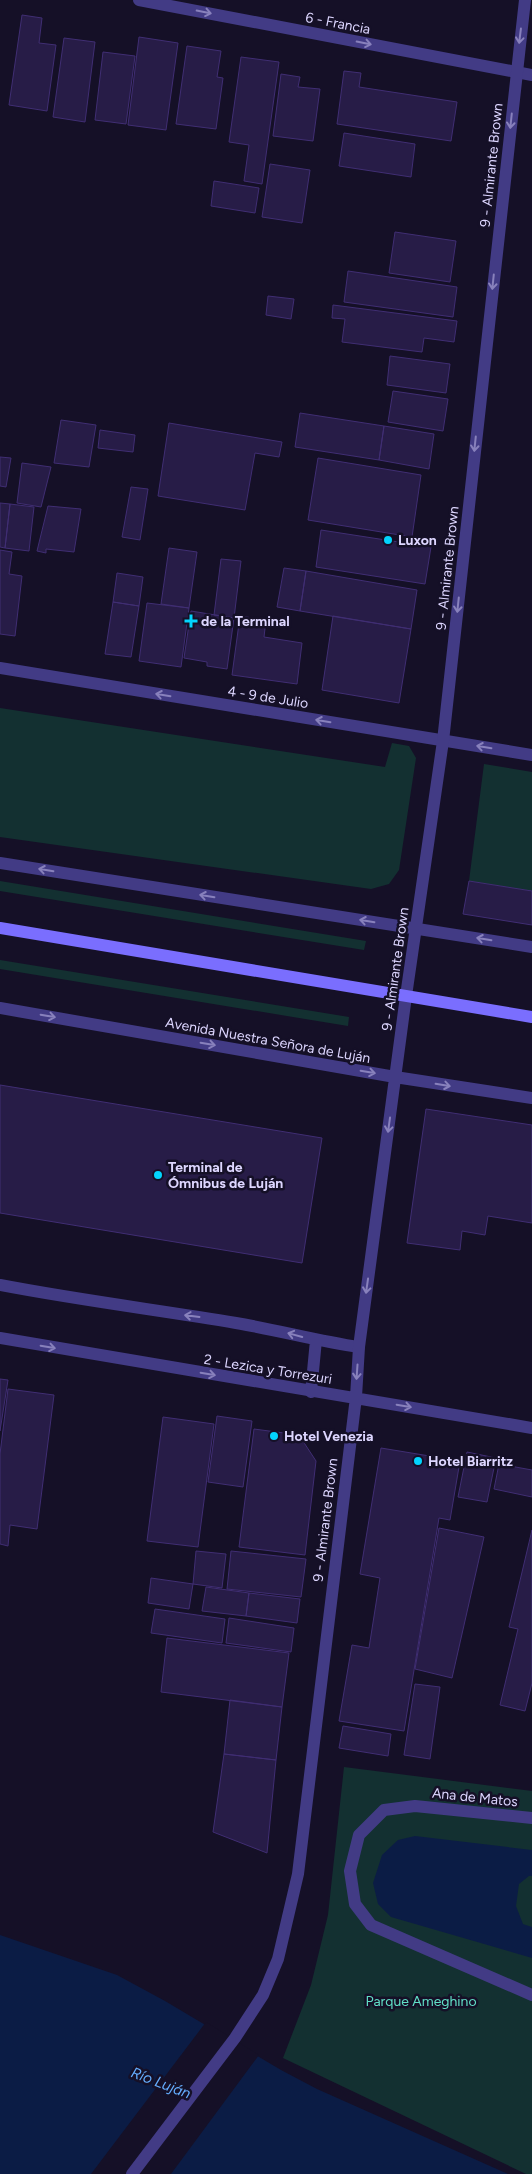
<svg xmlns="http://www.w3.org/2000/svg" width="532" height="2174" viewBox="0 0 532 2174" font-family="Figtree,sans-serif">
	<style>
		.green { fill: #133031 }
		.water { fill: #0b1c45 }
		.pier { fill: #151027 }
		.building { fill: #271c47; stroke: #402e73 }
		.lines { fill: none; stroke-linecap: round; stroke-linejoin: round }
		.service { stroke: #423b85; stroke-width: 12 }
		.minor { stroke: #423b85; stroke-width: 12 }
		.tertiary { stroke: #423b85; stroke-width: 12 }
		.secondary { stroke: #7a6efe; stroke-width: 12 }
		.oneway { stroke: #8881bc }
		.poi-dot { fill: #03d4fd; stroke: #151027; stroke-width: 2 }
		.labels { text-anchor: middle; stroke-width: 5; stroke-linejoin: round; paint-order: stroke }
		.street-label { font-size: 14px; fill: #ddd6ff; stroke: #151027 }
		.poi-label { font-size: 14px; font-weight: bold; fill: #ddd6ff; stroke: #151027; text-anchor: start }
		.park-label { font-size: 14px; fill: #61dfc7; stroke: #151027 }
		.water-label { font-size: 15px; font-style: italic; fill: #65adfe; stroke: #151027 }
	</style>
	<rect width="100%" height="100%" fill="#151027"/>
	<path class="green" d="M0 708 385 767 392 743 409 746 416 758 399 870 389 884 371 889 0 837Z
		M484 764 532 772V891L469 881Z
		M0 881 366 941 364 950 0 891Z
		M0 960 349 1017 348 1026 0 969Z
		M344 1767 532 1791V2174H526L283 2058 311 1985 328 1915Z"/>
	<path class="water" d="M415 1836 532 1850V1876H529L519 1884 516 1906 523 1924 532 1927V1958L391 1917 378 1904 373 1883 382 1855 398 1840Z
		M0 1935 117 1975 165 2001 281 2070 317 2089 508 2174H0Z"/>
	<path class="pier" d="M206 2022 259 2055 171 2174H91Z"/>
	<path class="building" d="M22 15 42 18 39 43 56 45 47 111 9 105Z
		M139 37 178 43 166 130 128 125Z
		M64 38 95 42 85 122 53 117Z
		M187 46 221 51 217 77 223 78 216 129 176 124Z
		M103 52 135 56 126 124 95 120Z
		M241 57 279 62 262 184 244 181 249 145 229 142Z
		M344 71 361 73 359 87 457 102 451 141 337 124Z
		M281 74 300 77 298 87 320 89 313 141 273 136Z
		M344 133 415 144 411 177 339 166Z
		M270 164 310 170 302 223 262 217Z
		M214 181 259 188 255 213 211 206Z
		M395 232 456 241 450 282 389 273Z
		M348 271 457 287 453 317 344 302Z
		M268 296 294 299 291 319 266 315Z
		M333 305 457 321 454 342 424 338 422 352 342 342 345 319 332 318Z
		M390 356 450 364 446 393 387 385Z
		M393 391 448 399 443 431 388 422Z
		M300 413 384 426 379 460 295 447Z
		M61 420 96 425 89 467 54 463Z
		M169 423 282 442 279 457 255 453 245 510 158 496Z
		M384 426 434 434 429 469 379 460Z
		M100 430 135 435 133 452 98 448Z
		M0 457 11 458 6 487 0 486Z
		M318 458 421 475 412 537 308 520Z
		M22 463 51 467 41 507 17 503Z
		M131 487 148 489 140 540 122 537Z
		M0 503 10 504 5 548 0 547Z
		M10 504 34 507 29 551 5 548Z
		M48 506 81 509 74 552 46 549V553L37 551Z
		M321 530 431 547 425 584 316 567Z
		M169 548 197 552 189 608 161 604Z
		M0 550 12 552 9 574 22 576 15 636 0 634Z
		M221 559 241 561 234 618 214 615Z
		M284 568 306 571 300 611 277 607Z
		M306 571 417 590 411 629 300 611Z
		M117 573 143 577 139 606 113 602Z
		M113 602 139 606 131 657 105 654Z
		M147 603 189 608 181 667 139 661Z
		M191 611 234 618 227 669 207 666V662L184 658Z
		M240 616 266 620 264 637 302 643 297 684 232 675Z
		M333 616 411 629 399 703 322 690Z
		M469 881 532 891V925L463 914Z
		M0 1085 322 1138 302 1263 0 1213Z
		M426 1109 532 1125V1223L488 1216 485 1235 462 1231 460 1250 407 1243Z
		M0 1379 8 1380 0 1431Z
		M8 1389 54 1395 37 1529 10 1525 8 1546 0 1544V1454Z
		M217 1416 252 1421 243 1487 208 1482Z
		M163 1417 214 1424 198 1547 147 1541Z
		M254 1429 299 1435 316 1461 305 1555 239 1547Z
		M381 1448 460 1461 450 1520 439 1518 404 1731 339 1721 352 1645 369 1648 380 1578 360 1574Z
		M467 1452 496 1458 487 1502 458 1497Z
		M499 1464 532 1470V1497L494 1489Z
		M439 1528 484 1537 452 1678 415 1669Z
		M532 1530V1683L525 1711 500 1705 518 1629 509 1627Z
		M196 1551 226 1554 222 1588 193 1584Z
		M231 1551 306 1559 301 1597 227 1589Z
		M151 1578 193 1584 189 1609 148 1603Z
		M206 1587 249 1593 246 1616 202 1611Z
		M249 1593 300 1599 297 1623 246 1616Z
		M155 1609 225 1619 222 1643 151 1633Z
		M229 1618 294 1628 291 1652 226 1643Z
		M167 1638 289 1653 282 1707 161 1692Z
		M415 1684 440 1687 430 1759 404 1755Z
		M230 1700 282 1707 276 1760 224 1754Z
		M343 1726 391 1734 388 1756 339 1748Z
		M224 1754 276 1760 267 1853 213 1832Z"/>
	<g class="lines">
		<path class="service" d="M0 1285C78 1300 158 1310 236 1323 278 1330 318 1341 359 1347
			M311 1392 316 1340"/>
		<path class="minor" d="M139 0 532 75
			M0 668 532 755
			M532 1818 415 1806 384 1810 359 1835 350 1871 355 1904 371 1925 532 1995"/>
		<path class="tertiary" d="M0 863 532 947
			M0 1008 395 1077 532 1098
			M0 1338 532 1428
			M132 2174 235 2038 263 1995 278 1959 298 1874 356 1397 359 1347 406 996 443 741 525 0"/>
		<path class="secondary" d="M0 928 532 1017"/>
	</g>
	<defs><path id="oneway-shaft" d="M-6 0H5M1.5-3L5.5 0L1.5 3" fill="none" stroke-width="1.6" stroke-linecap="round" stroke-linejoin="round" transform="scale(1.25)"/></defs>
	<g class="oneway">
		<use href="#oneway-shaft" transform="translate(204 12) rotate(11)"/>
		<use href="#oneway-shaft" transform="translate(520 36) rotate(97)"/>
		<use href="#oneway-shaft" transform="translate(364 43) rotate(11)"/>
		<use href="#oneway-shaft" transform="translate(511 121) rotate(96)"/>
		<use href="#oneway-shaft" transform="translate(493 282) rotate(96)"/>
		<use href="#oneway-shaft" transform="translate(475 444) rotate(96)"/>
		<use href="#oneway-shaft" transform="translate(458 605) rotate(96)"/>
		<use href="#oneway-shaft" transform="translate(163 695) rotate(-171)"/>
		<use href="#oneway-shaft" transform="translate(323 721) rotate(-171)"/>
		<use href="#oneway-shaft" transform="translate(484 747) rotate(-171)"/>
		<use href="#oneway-shaft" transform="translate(46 870) rotate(-171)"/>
		<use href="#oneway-shaft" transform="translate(207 896) rotate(-171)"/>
		<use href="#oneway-shaft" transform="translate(367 921) rotate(-171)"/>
		<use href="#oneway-shaft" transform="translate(484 939) rotate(-171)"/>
		<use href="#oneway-shaft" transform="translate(48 1016) rotate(10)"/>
		<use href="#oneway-shaft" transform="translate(208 1044) rotate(10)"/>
		<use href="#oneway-shaft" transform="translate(368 1072) rotate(10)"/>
		<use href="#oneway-shaft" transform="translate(443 1085) rotate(9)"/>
		<use href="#oneway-shaft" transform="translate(389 1125) rotate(98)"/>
		<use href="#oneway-shaft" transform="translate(367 1286) rotate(98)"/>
		<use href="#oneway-shaft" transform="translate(192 1316) rotate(-173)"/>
		<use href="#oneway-shaft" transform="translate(295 1335) rotate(-165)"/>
		<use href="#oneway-shaft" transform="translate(48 1347) rotate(10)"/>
		<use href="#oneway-shaft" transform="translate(357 1372) rotate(94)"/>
		<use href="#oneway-shaft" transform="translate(208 1374) rotate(10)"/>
		<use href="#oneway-shaft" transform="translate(404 1406) rotate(10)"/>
	</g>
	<g class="poi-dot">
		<circle cx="388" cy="540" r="5"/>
		<path d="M188.5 613.5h5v5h5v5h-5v5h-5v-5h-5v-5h5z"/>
		<circle cx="158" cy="1175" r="5"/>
		<circle cx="274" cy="1436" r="5"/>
		<circle cx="418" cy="1461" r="5"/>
	</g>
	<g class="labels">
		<g class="street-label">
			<text transform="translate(338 23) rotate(11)" y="5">6 - Francia</text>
			<text transform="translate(491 165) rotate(-84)" y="5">9 - Almirante Brown</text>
			<text transform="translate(447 568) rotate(-84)" y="5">9 - Almirante Brown</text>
			<text transform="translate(268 697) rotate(9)" y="5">4 - 9 de Julio</text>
			<text transform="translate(395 969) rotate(-82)" y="5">9 - Almirante Brown</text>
			<text transform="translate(268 1040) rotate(10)" y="5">Avenida Nuestra Señora de Luján</text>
			<text transform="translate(268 1369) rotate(9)" y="5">2 - Lezica y Torrezuri</text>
			<text transform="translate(325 1520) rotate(-83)" y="5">9 - Almirante Brown</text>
			<text transform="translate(475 1797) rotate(6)" y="5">Ana de Matos</text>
		</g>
		<g class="poi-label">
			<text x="398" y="545">Luxon</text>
			<text x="201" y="626">de la Terminal</text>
			<text x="168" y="1172">Terminal de<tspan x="168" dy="16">Ómnibus de Luján</tspan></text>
			<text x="284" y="1441">Hotel Venezia</text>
			<text x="428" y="1466">Hotel Biarritz</text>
		</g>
		<g class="park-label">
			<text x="421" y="2006">Parque Ameghino</text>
		</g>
		<g class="water-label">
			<text transform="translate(161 2083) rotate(21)" y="5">Río Luján</text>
		</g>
	</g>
</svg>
